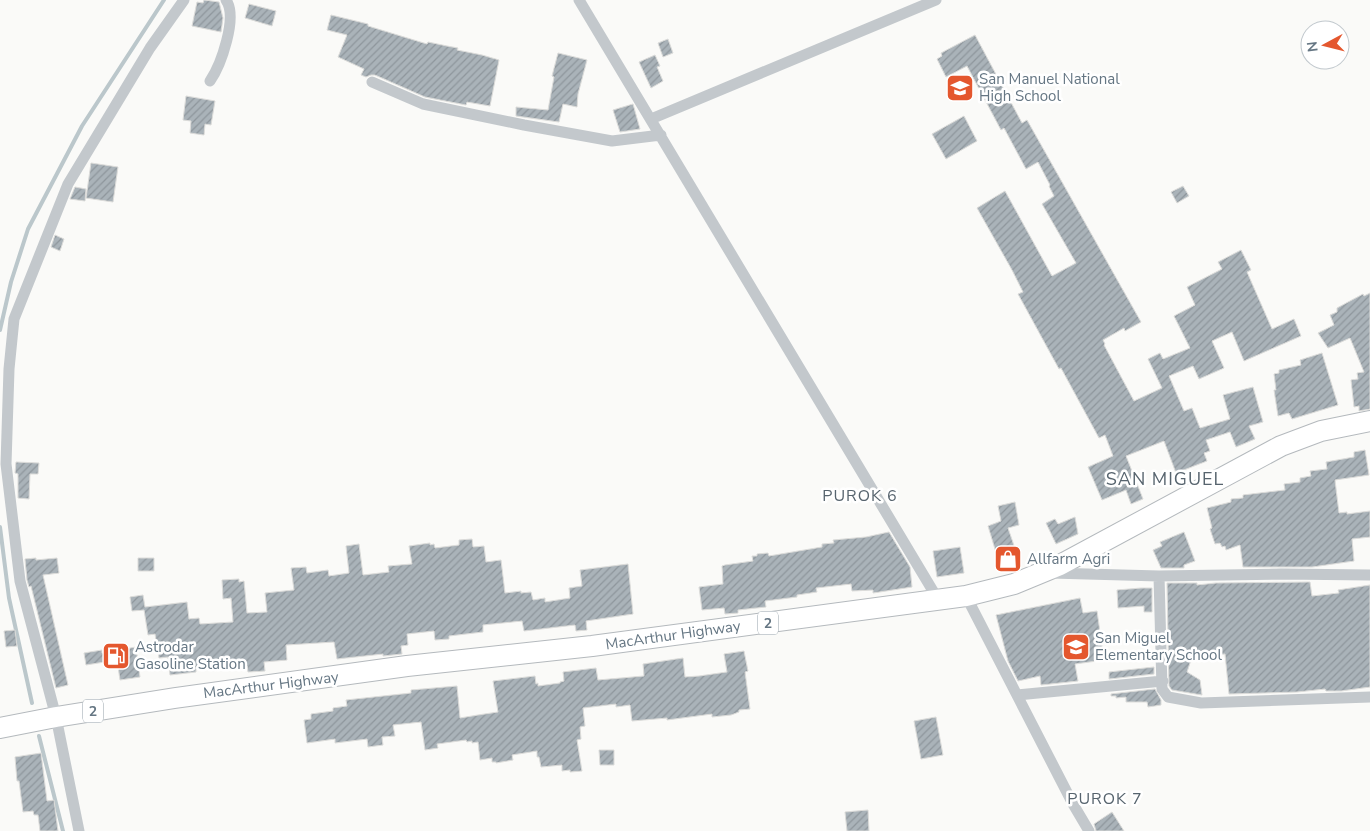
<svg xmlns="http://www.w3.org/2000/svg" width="1370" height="831" viewBox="0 0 1370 831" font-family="'Nunito Sans',sans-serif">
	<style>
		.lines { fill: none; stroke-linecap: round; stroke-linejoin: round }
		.stream { stroke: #bbc7cb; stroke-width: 4 }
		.building { fill: url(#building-hatch); stroke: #dcdcda }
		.trunk-casing { stroke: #b4b9bd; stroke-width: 22 }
		.minor { stroke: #c3c8cc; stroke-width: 11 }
		.trunk { stroke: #fff; stroke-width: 20 }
		.labels { text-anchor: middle; stroke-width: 5; stroke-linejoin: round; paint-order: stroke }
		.shield { fill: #fff; stroke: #939fa8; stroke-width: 1 }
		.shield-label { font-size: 14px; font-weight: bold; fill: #657683 }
		.poi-label { font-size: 15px; fill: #657683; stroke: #fff; text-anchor: start }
		.street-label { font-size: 15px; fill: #657683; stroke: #fff }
		.neighbourhood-label { font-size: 16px; letter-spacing: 1px; fill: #57646e; stroke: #fff }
		.quarter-label { font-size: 18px; letter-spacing: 1px; fill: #57646e; stroke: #fff }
	</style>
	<defs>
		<pattern id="building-hatch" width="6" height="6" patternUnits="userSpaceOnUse" patternTransform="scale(1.25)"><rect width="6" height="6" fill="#aab3b9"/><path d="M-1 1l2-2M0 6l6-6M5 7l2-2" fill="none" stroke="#8e969c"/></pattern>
	</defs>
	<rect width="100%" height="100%" fill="#fafaf8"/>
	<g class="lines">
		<path class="stream" d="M0 330 11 282 28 229 82 126 164 0
			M0 527 9 598 32 703
			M39 736 63 831"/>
	</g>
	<path class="building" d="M204 0 219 2 223 18 221 32 192 26 197 2 203 3Z
		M249 4 276 11 272 26 245 18Z
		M331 15 368 24V26L427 44 428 42 447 46 458 48 457 50 482 55 499 60 490 106 467 102 466 105 425 97 375 75H371L366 77 361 75 364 69 338 57 347 35 327 30Z
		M975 35 1022 123 1027 120 1141 322 1125 331 1124 328 1103 340 1105 344 1104 345 1134 401 1162 388 1148 359 1160 353 1163 359 1190 348 1174 316 1195 305 1187 287 1222 269 1218 262 1241 250 1251 270 1247 272 1272 329 1294 319 1301 336 1244 361 1232 332 1212 341 1224 368 1199 379 1193 366 1169 376 1184 411 1192 408 1200 428 1230 419 1223 395 1253 387 1263 422 1249 426 1255 439 1236 447 1230 432 1206 440 1210 451 1204 453 1207 461 1176 473 1164 441 1126 456 1143 499 1131 504 1126 490 1102 500 1088 467 1113 456 1105 435 1099 438 1061 368 1059 369 1018 294 1023 292 1012 270 977 208 1005 191 1052 276 1076 263 1042 204 1054 196 1049 186 1050 185 1038 162 1026 169 1004 128 1001 130 967 66 946 77 937 59 942 56 941 53Z
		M668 39 673 53 663 57 658 43Z
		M558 53 587 60 578 94 577 107 563 104 559 122 516 116V107L548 110 554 77 552 76Z
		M655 55 660 66 657 67 663 81 651 88 639 62Z
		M186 96 215 101 211 125 205 124 204 135 190 133 191 121 183 120Z
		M633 104 640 129 620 132 613 110Z
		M964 116 977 141 946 159 932 134Z
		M91 163 118 167 113 202 86 198Z
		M1183 186 1189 196 1177 203 1171 192Z
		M75 187 86 189 85 201 70 199Z
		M55 235 64 239 60 251 51 247Z
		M1370 293V409L1359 411V406L1354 407 1351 380 1358 379 1357 373 1364 372 1350 338 1328 348 1318 333 1334 325 1330 315 1337 312V308L1363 294 1364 296Z
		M1322 353 1338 405 1292 419 1289 413 1278 416 1274 390H1276L1274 374 1279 373V370L1301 365 1300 360Z
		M1365 450 1369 475 1335 480 1339 513 1347 512V514L1370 511V537L1352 539 1354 561 1312 567H1243L1240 545 1226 550 1225 546 1222 547 1220 543 1215 544 1210 529 1212 528 1207 508 1231 502V499L1243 498V495L1285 490 1284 484 1300 482V478L1311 476 1310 471 1327 469 1326 462 1354 457V452Z
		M16 462 39 463 38 474H30L29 499 18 498V474L15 473Z
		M1015 502 1019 525 1008 528 1020 563 1001 569 988 526 1001 521 998 506Z
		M1075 517 1078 534 1056 544 1046 523 1055 519 1058 524Z
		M889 532 910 567 912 587 873 593V590L852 591 851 584 816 588 817 592 797 595V597L765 601 766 607 738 610V613L725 614 724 608 702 610 699 587 723 584 722 566 725 565 753 561 752 556H757V554L768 553 769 556 822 547V544L834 543 833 540 866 537Z
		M1184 532 1195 561 1184 565V568H1161L1153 550 1162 546 1160 542Z
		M472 539 473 547 484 546 486 562 501 560 505 593 521 591V593L531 592 533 600 545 598V602L570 598 569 588 582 586 580 570 628 564 633 614 586 621 587 630 576 631 575 625 524 631 522 621 483 625V632L449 636V639L435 640 434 631 407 634 408 645 401 646 402 654 383 656V654L337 659 334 642 286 645 287 660 264 662 265 671 248 672 247 666 216 669V665L196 667V672L170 675 168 657 159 658 155 634 148 635 144 610 132 611 130 597 143 595 145 607 187 602 189 619 199 618 200 624 233 622 231 598 223 599 222 580 239 579V582L244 581 247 613 267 612 265 593 294 590 291 568 306 567 307 573 328 570 329 576 349 573 346 546 359 544 363 575 389 572 388 566 412 564 409 546 430 543V545L434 544 435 548 459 545V540Z
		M960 547 964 573 937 577 933 551Z
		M36 558V560L57 558 59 573 43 575 68 685 56 688 31 586 29 587 27 580 25 559Z
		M138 558H154V571H138Z
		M1310 582 1312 596 1339 593 1338 590 1370 585V687L1341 691H1326L1325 689 1297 692 1229 694 1225 654 1216 655V651L1193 654 1187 672 1200 680 1202 695 1172 690 1169 686 1167 583H1197V585L1216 583Z
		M1141 588H1152V612H1144V606L1118 608 1117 590Z
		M1080 598 1083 613 1097 611 1104 660 1075 664 1078 681 1041 685 1040 676 1018 681 1008 661 996 615Z
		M15 630 17 646 6 647 4 631Z
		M136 647 140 677 120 680 117 660 86 665 84 653 102 650V653Z
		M744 651 748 671 745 672 750 709 739 710V712L731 715 712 717V714L667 720V718L632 721 630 705 616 707V704L583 708 585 726 580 727 581 739 577 740 582 771 570 772V770L562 771V765L541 767 539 757H537V751L512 755 513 760 496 763V762H492V758L480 760 478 742 472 743V741L467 742 466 740 437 744 438 748 425 750 421 722 393 725 395 736 382 737 383 745 368 747 367 739 335 743V739L307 743 304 720 311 719V714L333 711V708L347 706 346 700 411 693V690L457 686 460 718 478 715 498 712 493 681 535 676 536 684 538 683V686L560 683V682L564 681 563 672 596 668 598 680 644 676 643 664 683 658 685 677 699 676 727 672 724 654Z
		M1154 667V674L1109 679V672Z
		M1155 689 1161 700V705L1148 707 1147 702H1126V697L1116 698V696H1111V694Z
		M936 717 943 755 921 759 914 721Z
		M599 750H614V765H600Z
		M41 753 47 801 54 800 58 831H40L38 815H34L33 811 23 812 19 781H17L15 757Z
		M868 810 869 831H847L845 812Z
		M1112 812 1124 831H1096L1094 824Z"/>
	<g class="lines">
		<g class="trunk-casing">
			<path id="trunk" d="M0 728 56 717 175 698 407 666 592 646 966 596 1014 584 1060 565 1281 446 1321 431 1370 421"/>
		</g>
		<path class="minor" d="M579 0 939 601
			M210 81C221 65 238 17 226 0
			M372 82 423 104 524 125 612 141 661 135
			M651 119 936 0
			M1051 573 1159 576 1282 574 1370 575
			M1159 576 1162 689 1168 697 1201 703 1370 697
			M966 596 1073 804 1089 831
			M1017 695 1163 681
			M79 831 56 717 20 581 6 464 9 369 14 319 68 184 150 48 184 0"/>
		<use href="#trunk" class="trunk"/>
	</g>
	<defs>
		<g id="school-square" transform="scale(1.4375)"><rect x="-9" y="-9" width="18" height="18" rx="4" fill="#e4572e" stroke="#fff"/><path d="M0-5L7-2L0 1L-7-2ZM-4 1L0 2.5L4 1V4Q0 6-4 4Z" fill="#fff"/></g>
		<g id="shop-square" transform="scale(1.4375)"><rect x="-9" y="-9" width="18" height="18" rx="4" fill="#e4572e" stroke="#fff"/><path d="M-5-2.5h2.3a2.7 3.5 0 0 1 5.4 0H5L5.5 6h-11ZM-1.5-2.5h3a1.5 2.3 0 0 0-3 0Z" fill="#fff"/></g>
		<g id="fuel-square" transform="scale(1.4375)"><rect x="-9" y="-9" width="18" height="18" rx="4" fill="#e4572e" stroke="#fff"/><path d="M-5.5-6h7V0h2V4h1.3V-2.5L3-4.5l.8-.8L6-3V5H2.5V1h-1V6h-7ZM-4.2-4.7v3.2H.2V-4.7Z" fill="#fff"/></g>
	</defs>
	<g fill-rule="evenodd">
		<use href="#school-square" x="960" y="88"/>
		<use href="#shop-square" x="1008" y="559"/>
		<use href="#school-square" x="1076" y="647"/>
		<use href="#fuel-square" x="116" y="656"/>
	</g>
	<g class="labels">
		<g class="shield">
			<rect x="758" y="611.5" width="20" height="23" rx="4"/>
			<rect x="83" y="699.5" width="20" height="23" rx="4"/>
		</g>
		<g class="shield-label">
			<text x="768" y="628">2</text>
			<text x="93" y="716">2</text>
		</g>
		<g class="poi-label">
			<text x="979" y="84">San Manuel National<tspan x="979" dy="17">High School</tspan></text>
			<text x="1027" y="564">Allfarm Agri</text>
			<text x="1095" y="643">San Miguel<tspan x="1095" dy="17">Elementary School</tspan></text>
			<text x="135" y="652">Astrodar<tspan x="135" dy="17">Gasoline Station</tspan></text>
		</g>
		<g class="street-label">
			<text transform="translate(673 635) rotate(-8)" y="5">MacArthur Highway</text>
			<text transform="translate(271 685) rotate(-7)" y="5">MacArthur Highway</text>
		</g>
		<g class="neighbourhood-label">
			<text x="860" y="501">PUROK 6</text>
			<text x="1105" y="804">PUROK 7</text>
		</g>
		<g class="quarter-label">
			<text x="1165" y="485">SAN MIGUEL</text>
		</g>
	</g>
	<g transform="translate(1325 45) rotate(263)"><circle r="24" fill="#ffffff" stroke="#c1c8cd"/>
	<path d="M0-4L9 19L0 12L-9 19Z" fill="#e4572e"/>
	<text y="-8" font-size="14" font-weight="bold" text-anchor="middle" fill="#657683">N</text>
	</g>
</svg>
